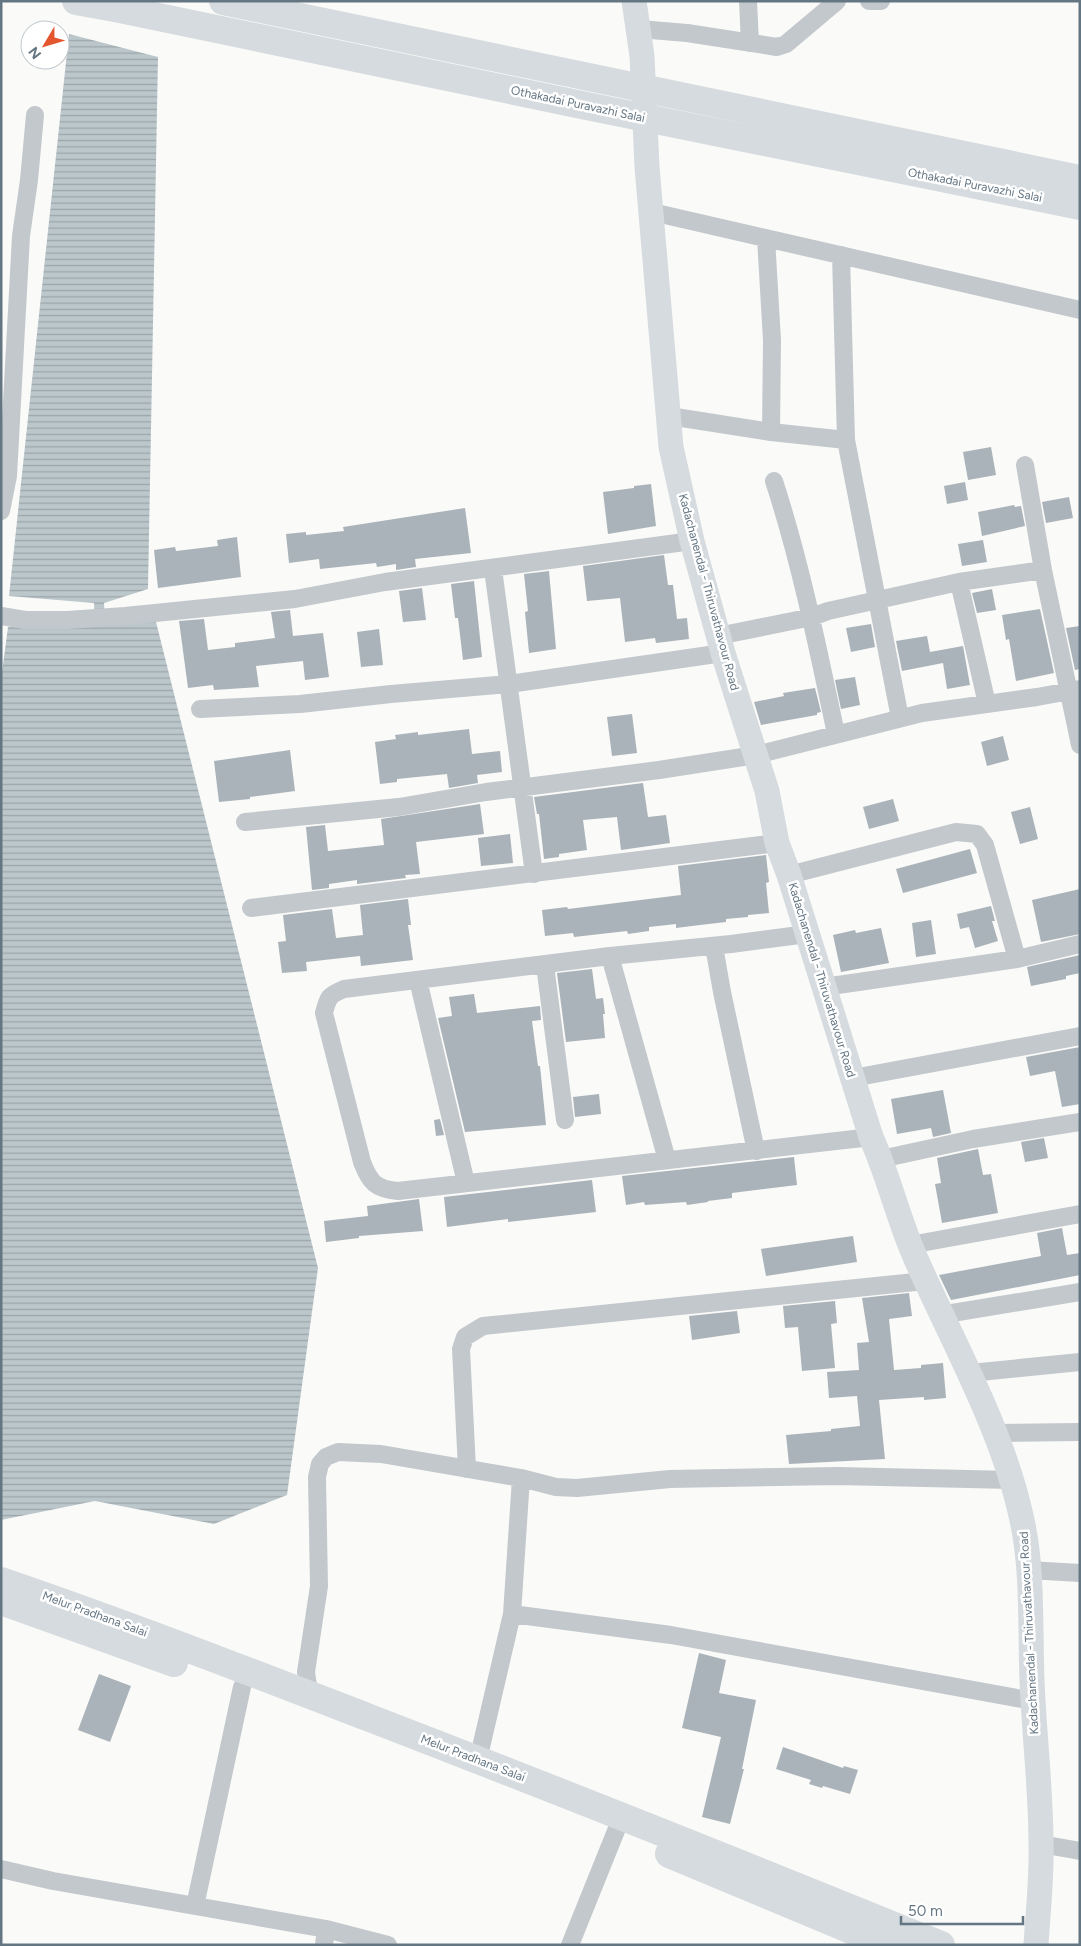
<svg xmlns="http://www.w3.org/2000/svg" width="1081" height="1946" viewBox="0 0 1081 1946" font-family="Figtree,sans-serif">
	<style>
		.water { fill: url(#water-rules) }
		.building { fill: #aab3b9 }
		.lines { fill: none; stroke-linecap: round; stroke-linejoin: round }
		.minor { stroke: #c3c8cc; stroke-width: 18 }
		.secondary { stroke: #d6dbdf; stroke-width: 25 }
		.primary { stroke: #d6dbdf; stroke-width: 28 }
		.trunk { stroke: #d6dbdf; stroke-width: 28 }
		.labels { text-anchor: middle; stroke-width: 5; stroke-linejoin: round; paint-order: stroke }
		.street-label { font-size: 12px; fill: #657683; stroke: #fff }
	</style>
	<defs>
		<pattern id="water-rules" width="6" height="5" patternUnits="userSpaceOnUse" patternTransform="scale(1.25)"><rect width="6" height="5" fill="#bbc7cb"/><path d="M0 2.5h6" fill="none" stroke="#9ca6aa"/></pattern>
	</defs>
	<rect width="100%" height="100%" fill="#fafaf8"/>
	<path class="water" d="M69 34 158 57 148 589 104 603 105 623 156 622 318 1268 287 1495 214 1524 95 1501 1 1520V680L8 627 95 623 94 603 9 596Z"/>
	<path class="building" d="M991 447 996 475 968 480 963 452Z
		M965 482 968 500 947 504 944 486Z
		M651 484 656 526 608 534 603 492 634 488V486Z
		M1069 497 1073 518 1046 523 1042 502Z
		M1014 505 1015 507 1021 506 1025 526 982 536 978 512Z
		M465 508 471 553 415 559 416 567 396 570V564L377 567 376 563 320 569 319 559 289 563 286 534 306 532V535L344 531 343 527Z
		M237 537 241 577 158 588 154 550 175 547 176 551 218 546 217 540Z
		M983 540 987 562 962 566 958 544Z
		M664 555 668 585H673L677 619 687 618 689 639 656 643 655 638 625 642 620 598 587 601 583 566Z
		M549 571 556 649 529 653 525 612 528 611 524 574Z
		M474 581 482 657 463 660 458 618H455L451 584Z
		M422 588 426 620 403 622 399 591Z
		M992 589 996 610 977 613 972 593Z
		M1040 609 1054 673 1016 681 1009 639 1006 640 1002 615Z
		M290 610 293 636 323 633 329 677 305 680 303 661 256 666 259 687 214 690 213 685 188 688 179 621 204 619 208 650 235 647V643L275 638 271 612Z
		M871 624 875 647 851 652 846 628Z
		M1080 626V669L1075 670 1066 628Z
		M379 629 383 665 361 667 357 632Z
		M927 636 930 652 963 646 970 685 947 689 943 663 902 671 896 641Z
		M855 677 860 705 841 709 835 680Z
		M815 688 821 712 817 713V715L761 725 754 702 784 696 783 693Z
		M632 714 637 753 612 756 607 717Z
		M469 729 472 754 500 751 502 772 477 775 478 783 449 788 447 774 397 779V782L380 784 375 742 396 739 395 735 418 732V735Z
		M1003 736 1009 760 987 766 981 742Z
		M290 750 295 791 250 797V799L219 802 214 761Z
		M643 783 648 817 666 815 670 843 621 850 617 817 583 820 587 850 559 854V857L544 859 539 814H537L534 797Z
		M893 799 899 821 869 829 863 807Z
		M480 804 484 834 416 842 420 874 405 875 406 878 357 884V880L329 884V888L312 890 306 827 325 825 328 851 384 845 381 819Z
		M1030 807 1038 839 1020 844 1011 812Z
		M510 834 513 863 481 866 478 838Z
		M970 849 977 873 903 893 896 869Z
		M766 855 769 882 766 883 769 913 748 915V917L726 919V922L700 925 676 928V924L649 927V931L628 934 627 931 574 937 573 933 545 936 542 910 567 907 568 909 681 895 678 866Z
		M1080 889V934L1041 942 1032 900Z
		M408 899 411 925H408L413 960 361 966 360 956 306 962 307 971 282 973 278 942 286 941 283 915 332 909 336 938 363 935 360 905Z
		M991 906 995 921H992L998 941 975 948 969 927 960 929 957 914Z
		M931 920 936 954 916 957 912 923Z
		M881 928 889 963 841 972 833 935 855 930 856 933Z
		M1080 955V973L1066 976V979L1031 986 1027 967Z
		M592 969 596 999 603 998 605 1014H603L605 1038 566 1042 557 973Z
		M474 994 477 1013 540 1006 541 1020 532 1021 538 1066H540L546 1125 465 1132 438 1018 452 1016 449 997Z
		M1080 1047V1104L1062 1107 1055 1071 1030 1076 1026 1057Z
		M943 1090 951 1133 933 1137 931 1128 897 1134 891 1099Z
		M599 1094 601 1114 575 1117 573 1097Z
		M440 1119 444 1135 436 1136 434 1120Z
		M1044 1138 1048 1158 1025 1162 1021 1142Z
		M978 1149 983 1175 991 1174 998 1213 942 1223 935 1184 941 1183 937 1158Z
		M794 1157 797 1185 732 1193V1198L708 1201V1202L687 1205 686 1202 645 1205 644 1202 626 1205 622 1176Z
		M592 1180 596 1212 508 1222V1219L447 1227 444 1197Z
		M419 1199 423 1231 359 1236V1238L326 1242 324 1221 368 1216 367 1206Z
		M1062 1228 1067 1255 1080 1253V1275L951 1300 939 1275 1041 1256 1037 1233Z
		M853 1236 857 1262 766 1276 761 1249Z
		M909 1293 912 1316 889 1319 894 1370 921 1368V1365L943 1363 946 1398 924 1400V1397L879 1400 885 1459 789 1464 786 1435 831 1431V1429L860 1426 857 1396 829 1398 827 1372 859 1370 857 1343 869 1342 862 1298Z
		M835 1301 837 1323 831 1324 835 1368 802 1371 798 1327 785 1328 783 1306Z
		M737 1311 740 1333 692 1340 689 1316Z
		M699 1653 726 1660 719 1693 756 1700 742 1769H744L730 1824 702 1817 721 1737 682 1728Z
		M99 1674 131 1686 110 1742 78 1730Z
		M783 1747 843 1768 844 1766 858 1770 850 1794 823 1786 822 1788 809 1784 811 1780 776 1769Z"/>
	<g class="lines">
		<path class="minor" d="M748 1 750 43
			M869 1H881
			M639 29 687 33 777 47 786 44 837 1
			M652 212 1080 310
			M766 238 772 340 771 432
			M841 255 846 440 900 718
			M669 416 771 432 846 440
			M1025 465 1043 570 1080 745
			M774 481C801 564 818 649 836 734
			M1 511 8 476 21 236 29 180 35 115
			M493 569 534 874
			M959 582 987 704
			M1 616 25 620H67L125 616 295 599 385 582 692 541
			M718 636 812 617 828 611 959 582 1043 570
			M200 709 300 704 391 694 509 684 723 653
			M245 822 399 807 486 792 659 770 756 755 922 713 1037 697 1080 689
			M789 875 956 832 977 834 985 845 1017 959
			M251 908 777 843
			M807 934 731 944 610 956 344 989C329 995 328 997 324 1013L362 1162C370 1183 376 1189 398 1191L871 1137
			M714 946 722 992 756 1151
			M610 956 667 1160
			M545 965 565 1120
			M418 980 466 1183
			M824 987 1017 959 1080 944
			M853 1078 1080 1036
			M881 1159 973 1139 1080 1122
			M910 1245 1080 1214
			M940 1315 1080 1292
			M970 1373 1080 1362
			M995 1433 1080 1432
			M467 1469 461 1349 465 1337 483 1326 925 1281
			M521 1478 556 1487 577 1488 670 1479 838 1476 1011 1480
			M1028 1570 1080 1573
			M309 1694 306 1672 319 1586 317 1477 320 1464 326 1457 338 1452 381 1454 521 1478 512 1614 671 1635 1033 1701
			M478 1760 512 1614
			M1041 1844 1080 1851
			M1 1869 53 1881 326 1929
			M195 1906 242 1687
			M324 1945 326 1929 388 1945
			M570 1945 622 1816"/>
		<path class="secondary" d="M634 1 642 56 647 167 671 447 692 541 723 653 767 791 777 843 789 875 871 1137C889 1177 898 1219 916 1259 953 1343 1003 1430 1022 1520 1033 1569 1030 1629 1032 1680 1034 1734 1041 1789 1041 1844 1042 1877 1038 1911 1036 1945"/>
		<path class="primary" d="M1 1581C124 1623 245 1670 367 1717 559 1791 750 1867 941 1945
			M1 1601 174 1663
			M669 1854 887 1945"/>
		<path class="trunk" d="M76 1 120 9 577 104 1080 206
			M223 1 1080 179"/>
	</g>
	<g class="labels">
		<g class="street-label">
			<text transform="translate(578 104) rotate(12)" y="4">Othakadai Puravazhi Salai</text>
			<text transform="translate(975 185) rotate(11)" y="4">Othakadai Puravazhi Salai</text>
			<text transform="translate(709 592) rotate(75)" y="4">Kadachanendal - Thiruvathavour Road</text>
			<text transform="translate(822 980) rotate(73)" y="4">Kadachanendal - Thiruvathavour Road</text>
			<text transform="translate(95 1614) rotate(20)" y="4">Melur Pradhana Salai</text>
			<text transform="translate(1029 1633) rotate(-93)" y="4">Kadachanendal - Thiruvathavour Road</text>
			<text transform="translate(473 1758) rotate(21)" y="4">Melur Pradhana Salai</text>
		</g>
	</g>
	<rect width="1081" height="1946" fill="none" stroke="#657683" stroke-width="5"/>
	<g transform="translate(45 45) rotate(232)"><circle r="24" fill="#ffffff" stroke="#c1c8cd"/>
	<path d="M0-4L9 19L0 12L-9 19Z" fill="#e4572e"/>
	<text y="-8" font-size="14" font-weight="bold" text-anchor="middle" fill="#657683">N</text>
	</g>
	<path d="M901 1916v8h122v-8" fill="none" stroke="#657683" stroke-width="2.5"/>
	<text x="908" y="1916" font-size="15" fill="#657683" stroke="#ffffff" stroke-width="4" paint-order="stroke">50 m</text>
</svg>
